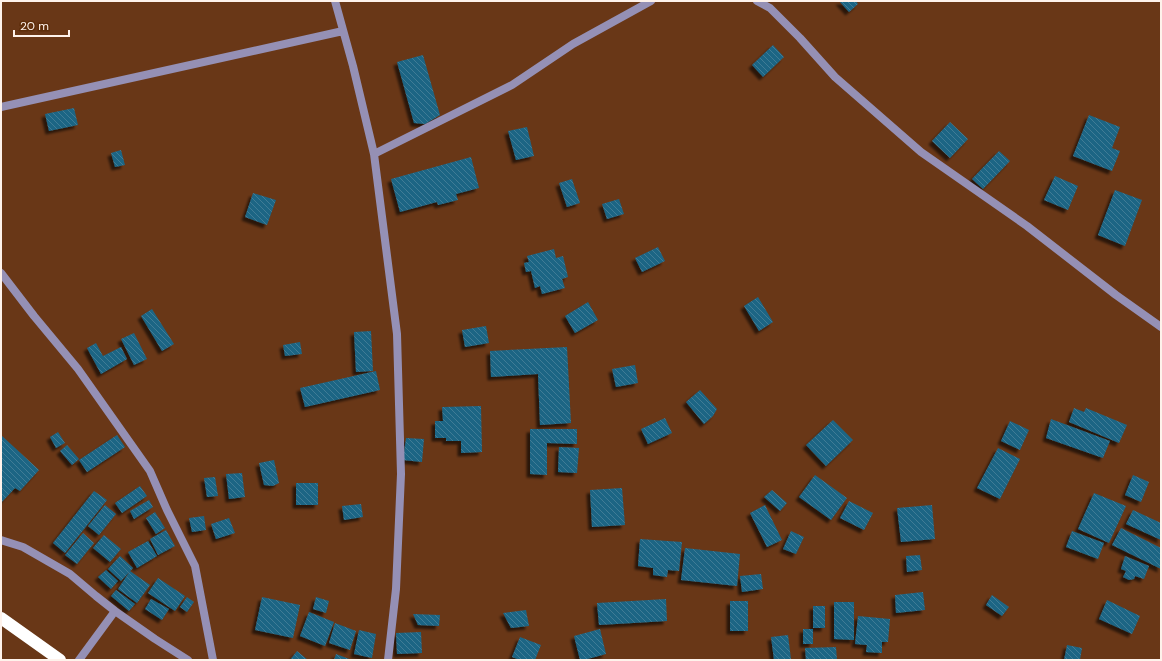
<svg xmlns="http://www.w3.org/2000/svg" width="1162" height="661" viewBox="0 0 1162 661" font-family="'DM Sans',sans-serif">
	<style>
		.building { fill: url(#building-back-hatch); filter: url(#shadow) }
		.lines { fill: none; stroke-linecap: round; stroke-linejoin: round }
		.street { stroke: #9590b5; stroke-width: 8 }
		.highway { stroke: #fff; stroke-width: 12 }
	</style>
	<defs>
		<pattern id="building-back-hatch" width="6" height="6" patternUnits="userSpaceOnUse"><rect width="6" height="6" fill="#1f6584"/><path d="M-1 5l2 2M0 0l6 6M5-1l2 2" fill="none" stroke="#417c96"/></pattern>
		<filter id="shadow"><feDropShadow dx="-3.5" dy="3.5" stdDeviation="1" flood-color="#0009"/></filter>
	</defs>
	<rect width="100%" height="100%" fill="#693717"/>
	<path class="building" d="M839 1H856L858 4 849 12Z
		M773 45 784 57 763 77 752 65Z
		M423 55 440 115 425 124 414 123 397 62Z
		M74 108 78 125 49 131 45 114Z
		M1089 115 1120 127 1112 148 1120 151 1112 171 1073 156Z
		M950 122 968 139 950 158 932 141Z
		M527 127 534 156 516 160 508 131Z
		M121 150 125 165 115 167 111 153Z
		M999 151 1010 161 983 189 972 179Z
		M471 157 479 188 456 194 458 200 438 205 437 202 400 212 391 179Z
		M1055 176 1078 186 1068 210 1044 200Z
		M572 179 580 203 567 207 559 183Z
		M1115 190 1142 200 1125 246 1098 235Z
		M253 193 276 200 267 225 245 217Z
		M619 199 624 214 607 219 602 204Z
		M658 247 665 261 642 272 635 258Z
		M554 249 556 258 563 256 568 277 562 279 565 288 542 294 540 286 535 288 531 271 526 272 524 263 529 262 527 256Z
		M758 297 773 322 759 331 744 306Z
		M588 302 598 320 575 333 565 316Z
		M152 309 174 344 162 351 141 316Z
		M486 326 489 343 465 347 462 330Z
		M371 331 373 371 356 372 354 332Z
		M134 333 147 359 134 365 121 339Z
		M300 342 302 354 285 356 283 345Z
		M96 343 103 356 121 347 127 359 101 374 87 348Z
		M567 347 571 423 540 425 538 374 491 377 490 351Z
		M635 365 638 383 616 387 612 369Z
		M376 371 380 390 305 407 300 388Z
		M700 390 717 409 713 416 704 424 686 402Z
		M481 406 482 452 461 453V441H446V438H435V421H443L442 407Z
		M1074 408 1084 412 1086 408 1127 425 1119 443 1069 422Z
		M665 418 672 433 648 444 641 429Z
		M1051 419 1110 441 1103 458 1046 438Z
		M833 420 853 440 826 466 806 445Z
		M1010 421 1029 430 1020 450 1001 441Z
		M530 429H577V444L547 443V475L530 474Z
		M58 432 65 443 56 448 50 437Z
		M1 435 39 470 20 491 15 488 1 503Z
		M117 435 125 447 87 472 79 460Z
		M406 438 424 439 422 462 403 460Z
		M67 445 79 459 72 465 60 451Z
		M559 447 579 448 577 473 558 472Z
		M998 448 1020 459 1000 499 977 488Z
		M274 460 279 483 273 486 264 485 259 463Z
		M242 473 245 497 229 499 226 474Z
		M815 475 847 498 831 520 799 497Z
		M1133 475 1149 482 1141 502 1125 495Z
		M215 477 218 496 207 497 204 478Z
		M296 483H318V505H296Z
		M140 486 147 496 122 513 115 503Z
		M622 488 625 525 592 527 590 490Z
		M772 490 787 503 780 511 764 497Z
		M94 491 107 500 65 553 53 543Z
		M1094 493 1126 506 1109 543 1078 529Z
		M149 500 153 507 134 519 130 511Z
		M849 501 873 513 864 530 840 518Z
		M361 504 363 517 344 520 342 506Z
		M105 505 116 514 99 535 88 526Z
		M765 505 782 540 767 547 750 513Z
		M932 505 935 539 901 542 897 508Z
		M1133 510 1161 523V540L1126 524Z
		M155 512 165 528 156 534 146 518Z
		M204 516 206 530 192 532 189 518Z
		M229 518 235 533 216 539 211 524Z
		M1121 528 1161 548V569L1112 545Z
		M166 530 175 546 158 555 150 539Z
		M791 531 804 537 796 554 783 549Z
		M1072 531 1104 543 1098 559 1066 547Z
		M83 533 94 543 77 564 65 555Z
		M104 535 121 549 110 562 93 548Z
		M640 539 682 542 679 571 668 570 667 577 653 575V568L638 566Z
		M148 541 157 556 137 568 128 552Z
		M685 548 740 554 737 586 681 580Z
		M920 555 922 570 907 572 906 556Z
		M120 556 133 568 121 581 108 569Z
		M1125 556 1149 566 1144 579 1135 576 1134 579 1129 580 1123 577 1126 571 1121 569Z
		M106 570 118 581 111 589 98 577Z
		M130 571 150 585 137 603 118 589Z
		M761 574 763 589 742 592 740 576Z
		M158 578 185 596 175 611 148 593Z
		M116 590 135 604 129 611 111 596Z
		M923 592 925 610 896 613 895 595Z
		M992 595 1009 607 1002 616 986 605Z
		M187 597 194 602 187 612 180 607Z
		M262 597 300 605 293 638 255 630Z
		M316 597 329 601 326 613 313 609Z
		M151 599 169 609 162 620 145 609Z
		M666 599 667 621 599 625 597 603Z
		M1107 600 1140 616 1132 634 1099 619Z
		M730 601H748V631H730Z
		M834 602H854V640L834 639Z
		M813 606H825V628H813Z
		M526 610 529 626 511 628 503 613Z
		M309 612 334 622 325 646 300 636Z
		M413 614 440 615 439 626 418 625Z
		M858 616 890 619 888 642H882V653L866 652 867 645 855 644Z
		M335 623 356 631 350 650 329 643Z
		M600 629 606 654 584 660H580L574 636Z
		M803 629H813V644H803Z
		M359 630 376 634 372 658 354 654Z
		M421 632 422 653 397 654 396 633Z
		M788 635 791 659 774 660 771 637Z
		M520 637 541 645 535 660H520L512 657Z
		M1067 645 1082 648 1080 660H1064Z
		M836 647 837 660H806L805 648Z
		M297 651 308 660H290Z
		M336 654 352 660H334Z"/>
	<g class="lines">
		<path class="street" d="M335 1 353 66 374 154 397 334 401 474 396 589 388 660
			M757 1 770 8 800 38 835 77 921 152 1027 226 1116 295 1161 327
			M1 107 343 31
			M374 154 512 85 573 44 651 1
			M1 273 34 316 78 369 150 471 167 510 195 566 213 660
			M1 540 23 547 70 574 96 596 115 611 155 639 188 660
			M79 660 115 611"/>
		<path class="highway" d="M1 618 60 660"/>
	</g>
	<rect width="1162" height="661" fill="none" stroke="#fef2eb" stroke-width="4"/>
	<path d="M14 30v6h55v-6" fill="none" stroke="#fef2eb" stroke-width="2"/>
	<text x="20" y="30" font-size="12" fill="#fef2eb" stroke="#5d2d0a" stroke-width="3" paint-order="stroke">20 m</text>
</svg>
